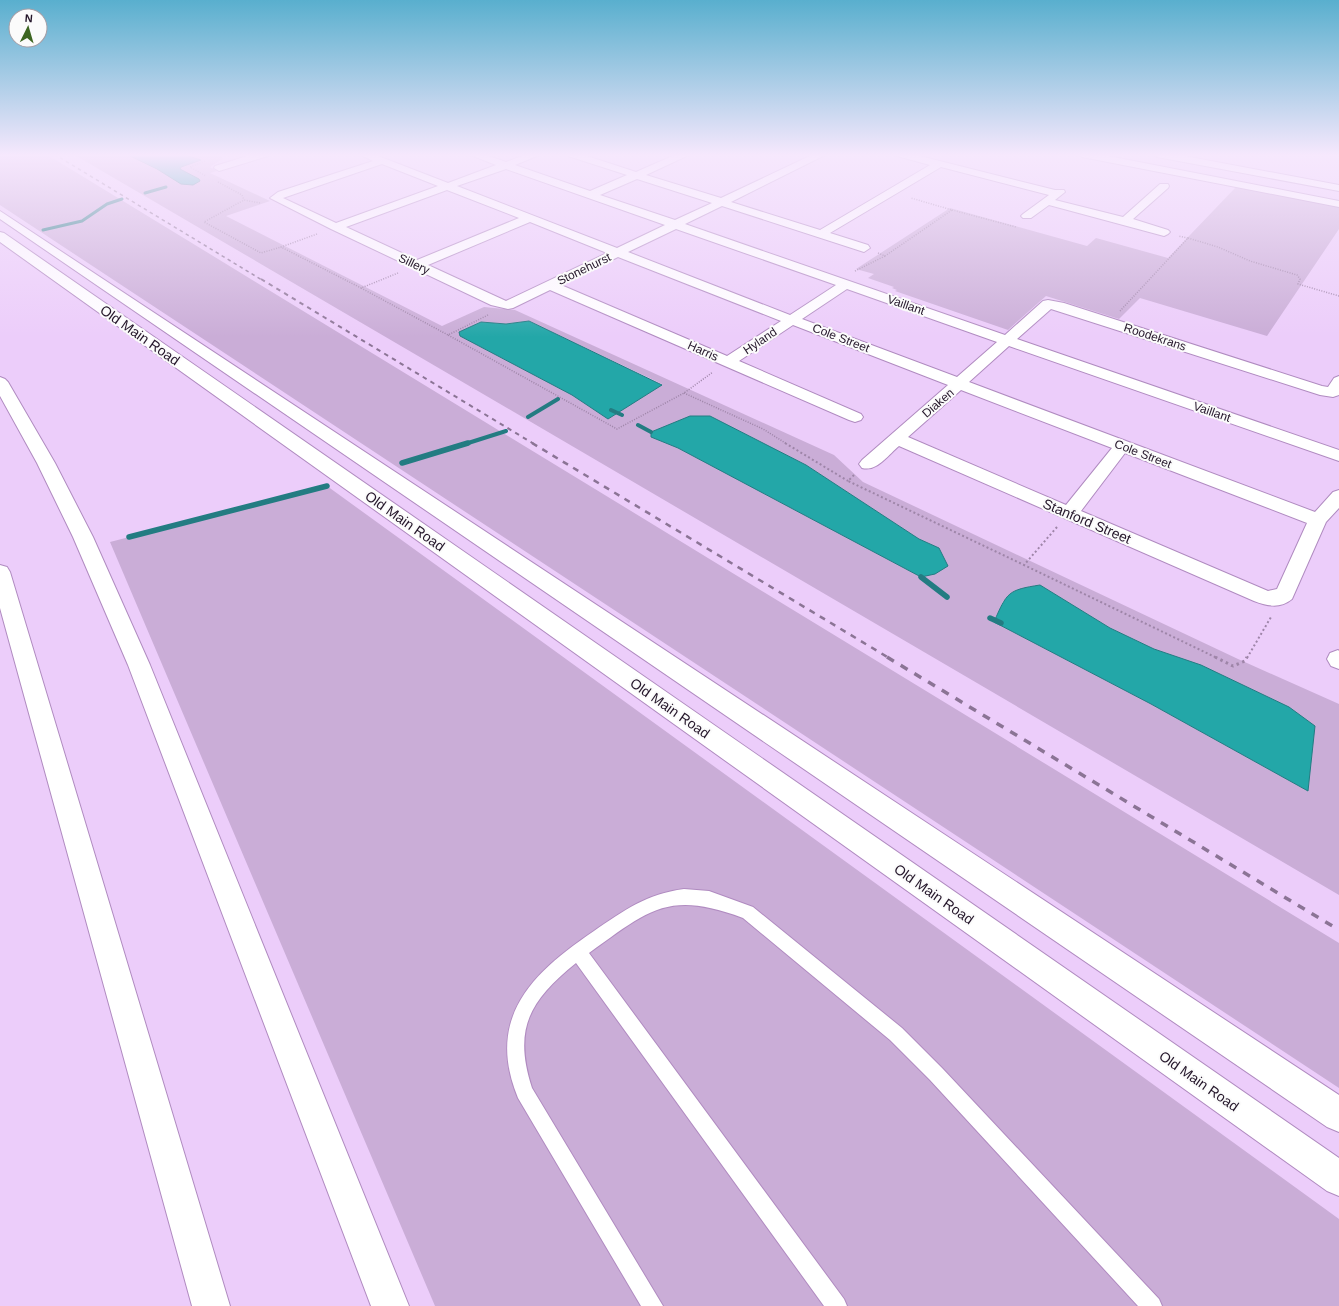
<svg xmlns="http://www.w3.org/2000/svg" width="1339" height="1306" viewBox="0 0 1339 1306" font-family="Helvetica,sans-serif">
	<style>
		.green { fill: #caadd7; fill-rule: evenodd }
		.water { fill: #23a7a8; stroke: #237c82 }
		.lines { fill: none; stroke-linecap: round; stroke-linejoin: round }
		.stream-far2 { stroke: #237c82; stroke-width: 3 }
		.stream-far1 { stroke: #237c82; stroke-width: 4 }
		.stream { stroke: #237c82; stroke-width: 5.5 }
		.service-casing { stroke: #b08bc0; stroke-width: 2 }
		.minor-casing { stroke: #b08bc0; stroke-width: 2 }
		.secondary-casing { stroke: #b08bc0; stroke-width: 2 }
		.primary-casing { stroke: #b08bc0; stroke-width: 2 }
		.motorway-casing { stroke: #b08bc0; stroke-width: 2 }
		.path-far2 { stroke: #9e85a8; stroke-width: 1.5; stroke-dasharray: 1 1.5; stroke-linecap: butt }
		.path-far1 { stroke: #9e85a8; stroke-width: 2; stroke-dasharray: 2 2.5; stroke-linecap: butt }
		.path { stroke: #9e85a8; stroke-width: 3; stroke-dasharray: 2.5 3.5; stroke-linecap: butt }
		.service { fill: #fff; fill-rule: evenodd }
		.minor { fill: #fff; fill-rule: evenodd }
		.secondary { fill: #fff; fill-rule: evenodd }
		.primary { fill: #fff; fill-rule: evenodd }
		.motorway { fill: #fff; fill-rule: evenodd }
		.rail-far3 { stroke: #8b7495; stroke-width: 1.5; stroke-dasharray: 3.5 3.5; stroke-linecap: butt }
		.rail-far2 { stroke: #8b7495; stroke-width: 2; stroke-dasharray: 4.5 4.5; stroke-linecap: butt }
		.rail-far1 { stroke: #8b7495; stroke-width: 2.5; stroke-dasharray: 6 6; stroke-linecap: butt }
		.rail { stroke: #8b7495; stroke-width: 3.5; stroke-dasharray: 8 8; stroke-linecap: butt }
		.labels { text-anchor: middle; stroke-width: 4; stroke-linejoin: round; paint-order: stroke }
		.far-street-label { font-size: 12px; fill: #24162a; stroke: #fbfbfb }
		.street-label { font-size: 14px; fill: #24162a; stroke: #fbfbfb }
	</style>
	<rect width="100%" height="100%" fill="#eccdfa"/>
	<path class="green" d="M0 154H46L1339 943V1088L0 205Z
		M73 154H126L182 182 181 184 199 179 180 170 181 167 200 160 182 154H211L224 158 210 167 217 171 210 173 270 201 226 216 442 326 484 307 515 310 834 455 863 482 1238 659 1339 704V895ZM529 321 662 384 608 419 572 395 460 336 459 332 481 322 506 324ZM710 416 806 465 919 539 939 548 921 577 678 448 651 437V432L658 429ZM1040 585 1110 628 1154 649 1308 791 1151 704 994 622 1003 601Z
		M1236 187 1339 206V229L1267 336 1140 298 1119 319 1046 296 1008 330 895 291 897 290 892 288 894 287 868 278 874 274 856 269 950 208 1087 246 1096 238 1168 258Z
		M327 486 1339 1219V1306H435L110 542Z"/>
	<path class="water" d="M126 154H182L201 160 181 167 180 169 199 179 200 181 193 185 181 184 157 169Z
		M529 321 662 385 608 419 572 395 460 336 459 332 481 322 506 324Z
		M690 416H710L806 465 919 539 939 548 948 566 935 574 921 577 678 448 651 437V432Z
		M1040 585 1110 628 1154 649 1201 665 1289 707 1315 726 1308 791 1151 704 994 622C1007 592 1008 590 1040 585Z"/>
	<g class="lines">
		<path class="stream-far2" d="M145 193 166 187
			M43 230 82 221 107 204 122 199"/>
		<path class="stream-far1" d="M611 410 622 415
			M528 417 558 399
			M638 425 651 432
			M465 444 506 431"/>
		<path class="stream" d="M402 463 468 443
			M129 537 327 486
			M921 577 947 597
			M990 618 1001 623"/>
		<g class="service-casing">
			<path id="service" d="M684 889 709 891 753 907 902 1028 942 1068 1159 1299 1162 1306H1138L930 1080 890 1040 743 918C668 890 649 910 589 953L844 1299 847 1306H824L576 963C529 1001 513 1029 532 1088L663 1306H641L518 1098C485 1018 532 973 594 931 625 910 646 894 684 889Z"/>
		</g>
		<g class="minor-casing">
			<path id="minor" d="M254 154H270L268 156 219 171 214 168 215 166Z
				M359 154H373L448 183 496 165 468 154H483L506 162 527 154H542L515 165 590 191 627 175 568 156 566 154H581L636 172 677 154H691L646 175 721 198 814 154H827L731 202 820 230 930 165 897 156 895 154H912L1055 190H1064L1065 192 1055 200 1123 217 1160 184H1168L1169 186 1168 188 1133 219 1168 230 1170 232 1168 234 1164 236 1049 205 1031 218H1023L1021 216 1023 214 1049 195 941 167 830 233 868 245 870 248 864 252 722 206 685 224 1005 335 1043 301 1048 300 1064 303 1322 386 1328 387 1334 378 1339 376V395L1333 397 1320 395 1051 309 1017 339 1339 450V461L1009 346 969 382 1315 512 1333 492 1339 490V508L1326 522 1292 599C1280 609 1267 606 1254 601L899 446C888 455 877 472 862 468L859 464 862 460 948 385 793 325 739 361 861 414 863 417 861 420 855 422 849 420 550 290 513 308 508 309 491 305 331 229 270 198 278 192 373 161ZM382 164 438 186 336 223 283 198ZM506 169 665 225 617 248 457 186ZM637 179 712 203 675 220 600 195ZM447 190 519 218 417 260 346 227ZM530 222 607 253 506 301 428 265ZM676 229 836 285 790 315 628 252ZM618 257 781 321 727 356 561 285ZM847 289 997 342 957 377 802 319ZM961 390 1112 448 1066 505 908 437ZM1125 453 1307 523 1277 589 1268 591 1081 511Z
				M1152 154H1174L1339 185V191L1157 157Z
				M1338 650 1339 651V669L1331 666 1327 659 1330 653Z"/>
		</g>
		<g class="secondary-casing">
			<path id="secondary" d="M1077 154H1098L1339 201V207L1082 157Z"/>
		</g>
		<g class="primary-casing">
			<path id="primary" d="M0 211 1339 1095V1132L1327 1127 0 219Z
				M0 232 4 233 1339 1158V1196L1327 1191 0 242Z"/>
		</g>
		<g class="motorway-casing">
			<path id="motorway" d="M0 377 5 379 8 382 55 463 93 537 150 665 409 1306H371L128 665 73 537 37 463 0 396Z
				M0 565 7 567 10 572 230 1306H192L0 608Z"/>
		</g>
		<path class="path-far2" d="M205 161 190 167 206 176
			M218 182 242 195 244 200
			M260 203 244 200 204 222 261 253 281 247
			M952 210 1016 227
			M317 234 281 247 361 288
			M1188 238 1218 247 1250 261 1297 275 1300 279 1298 284 1339 296
			M878 253 885 256 952 210 911 198
			M855 271 885 256
			M398 273 361 288 448 335
			M1120 311 1188 238 1178 236
			M488 315 448 335 617 429 684 393 713 372
			M684 393 763 429 787 444"/>
		<path class="path-far1" d="M785 443 848 481
			M854 475 848 481 1024 565
			M1057 527 1024 565 1217 658
			M1247 658 1271 617"/>
		<path class="path" d="M1215 657 1233 666 1245 661 1247 657"/>
		<use href="#service" class="service"/>
		<use href="#minor" class="minor"/>
		<use href="#secondary" class="secondary"/>
		<use href="#primary" class="primary"/>
		<use href="#motorway" class="motorway"/>
		<path class="rail-far3" d="M54 154 262 280"/>
		<path class="rail-far2" d="M261 279 534 444"/>
		<path class="rail-far1" d="M532 443 889 658"/>
		<path class="rail" d="M887 657 1339 930"/>
	</g>
	<linearGradient id="sky" x2="0" y2="1"><stop stop-color="#59afce"/><stop offset="0.46" stop-color="#f6e8fd"/><stop offset="1" stop-color="#f6e8fd" stop-opacity="0"/></linearGradient>
	<rect width="1339" height="337" fill="url(#sky)"/>
	<g class="labels">
		<g class="far-street-label">
			<text transform="translate(414 264) rotate(25)" y="4">Sillery</text>
			<text transform="translate(584 269) rotate(-26)" y="4">Stonehurst</text>
			<text transform="translate(906 305) rotate(19)" y="4">Vaillant</text>
			<text transform="translate(1155 337) rotate(18)" y="4">Roodekrans</text>
			<text transform="translate(841 338) rotate(21)" y="4">Cole Street</text>
			<text transform="translate(760 341) rotate(-34)" y="4">Hyland</text>
			<text transform="translate(703 351) rotate(24)" y="4">Harris</text>
			<text transform="translate(938 403) rotate(-41)" y="4">Diaken</text>
			<text transform="translate(1212 412) rotate(19)" y="4">Vaillant</text>
			<text transform="translate(1143 454) rotate(21)" y="4">Cole Street</text>
		</g>
		<g class="street-label">
			<text transform="translate(140 335) rotate(35)" y="5">Old Main Road</text>
			<text transform="translate(405 521) rotate(35)" y="5">Old Main Road</text>
			<text transform="translate(1087 521) rotate(23)" y="5">Stanford Street</text>
			<text transform="translate(670 708) rotate(35)" y="5">Old Main Road</text>
			<text transform="translate(934 894) rotate(35)" y="5">Old Main Road</text>
			<text transform="translate(1199 1081) rotate(35)" y="5">Old Main Road</text>
		</g>
	</g>
	<g transform="translate(28 28) rotate(5)"><circle r="19" fill="#fbfbfb" stroke="#a59fa7"/>
	<path d="M0-3L7 15L0 10L-7 15Z" fill="#3c6521"/>
	<text y="-6" font-size="11" font-weight="bold" text-anchor="middle" fill="#24162a">N</text>
	</g>
</svg>
